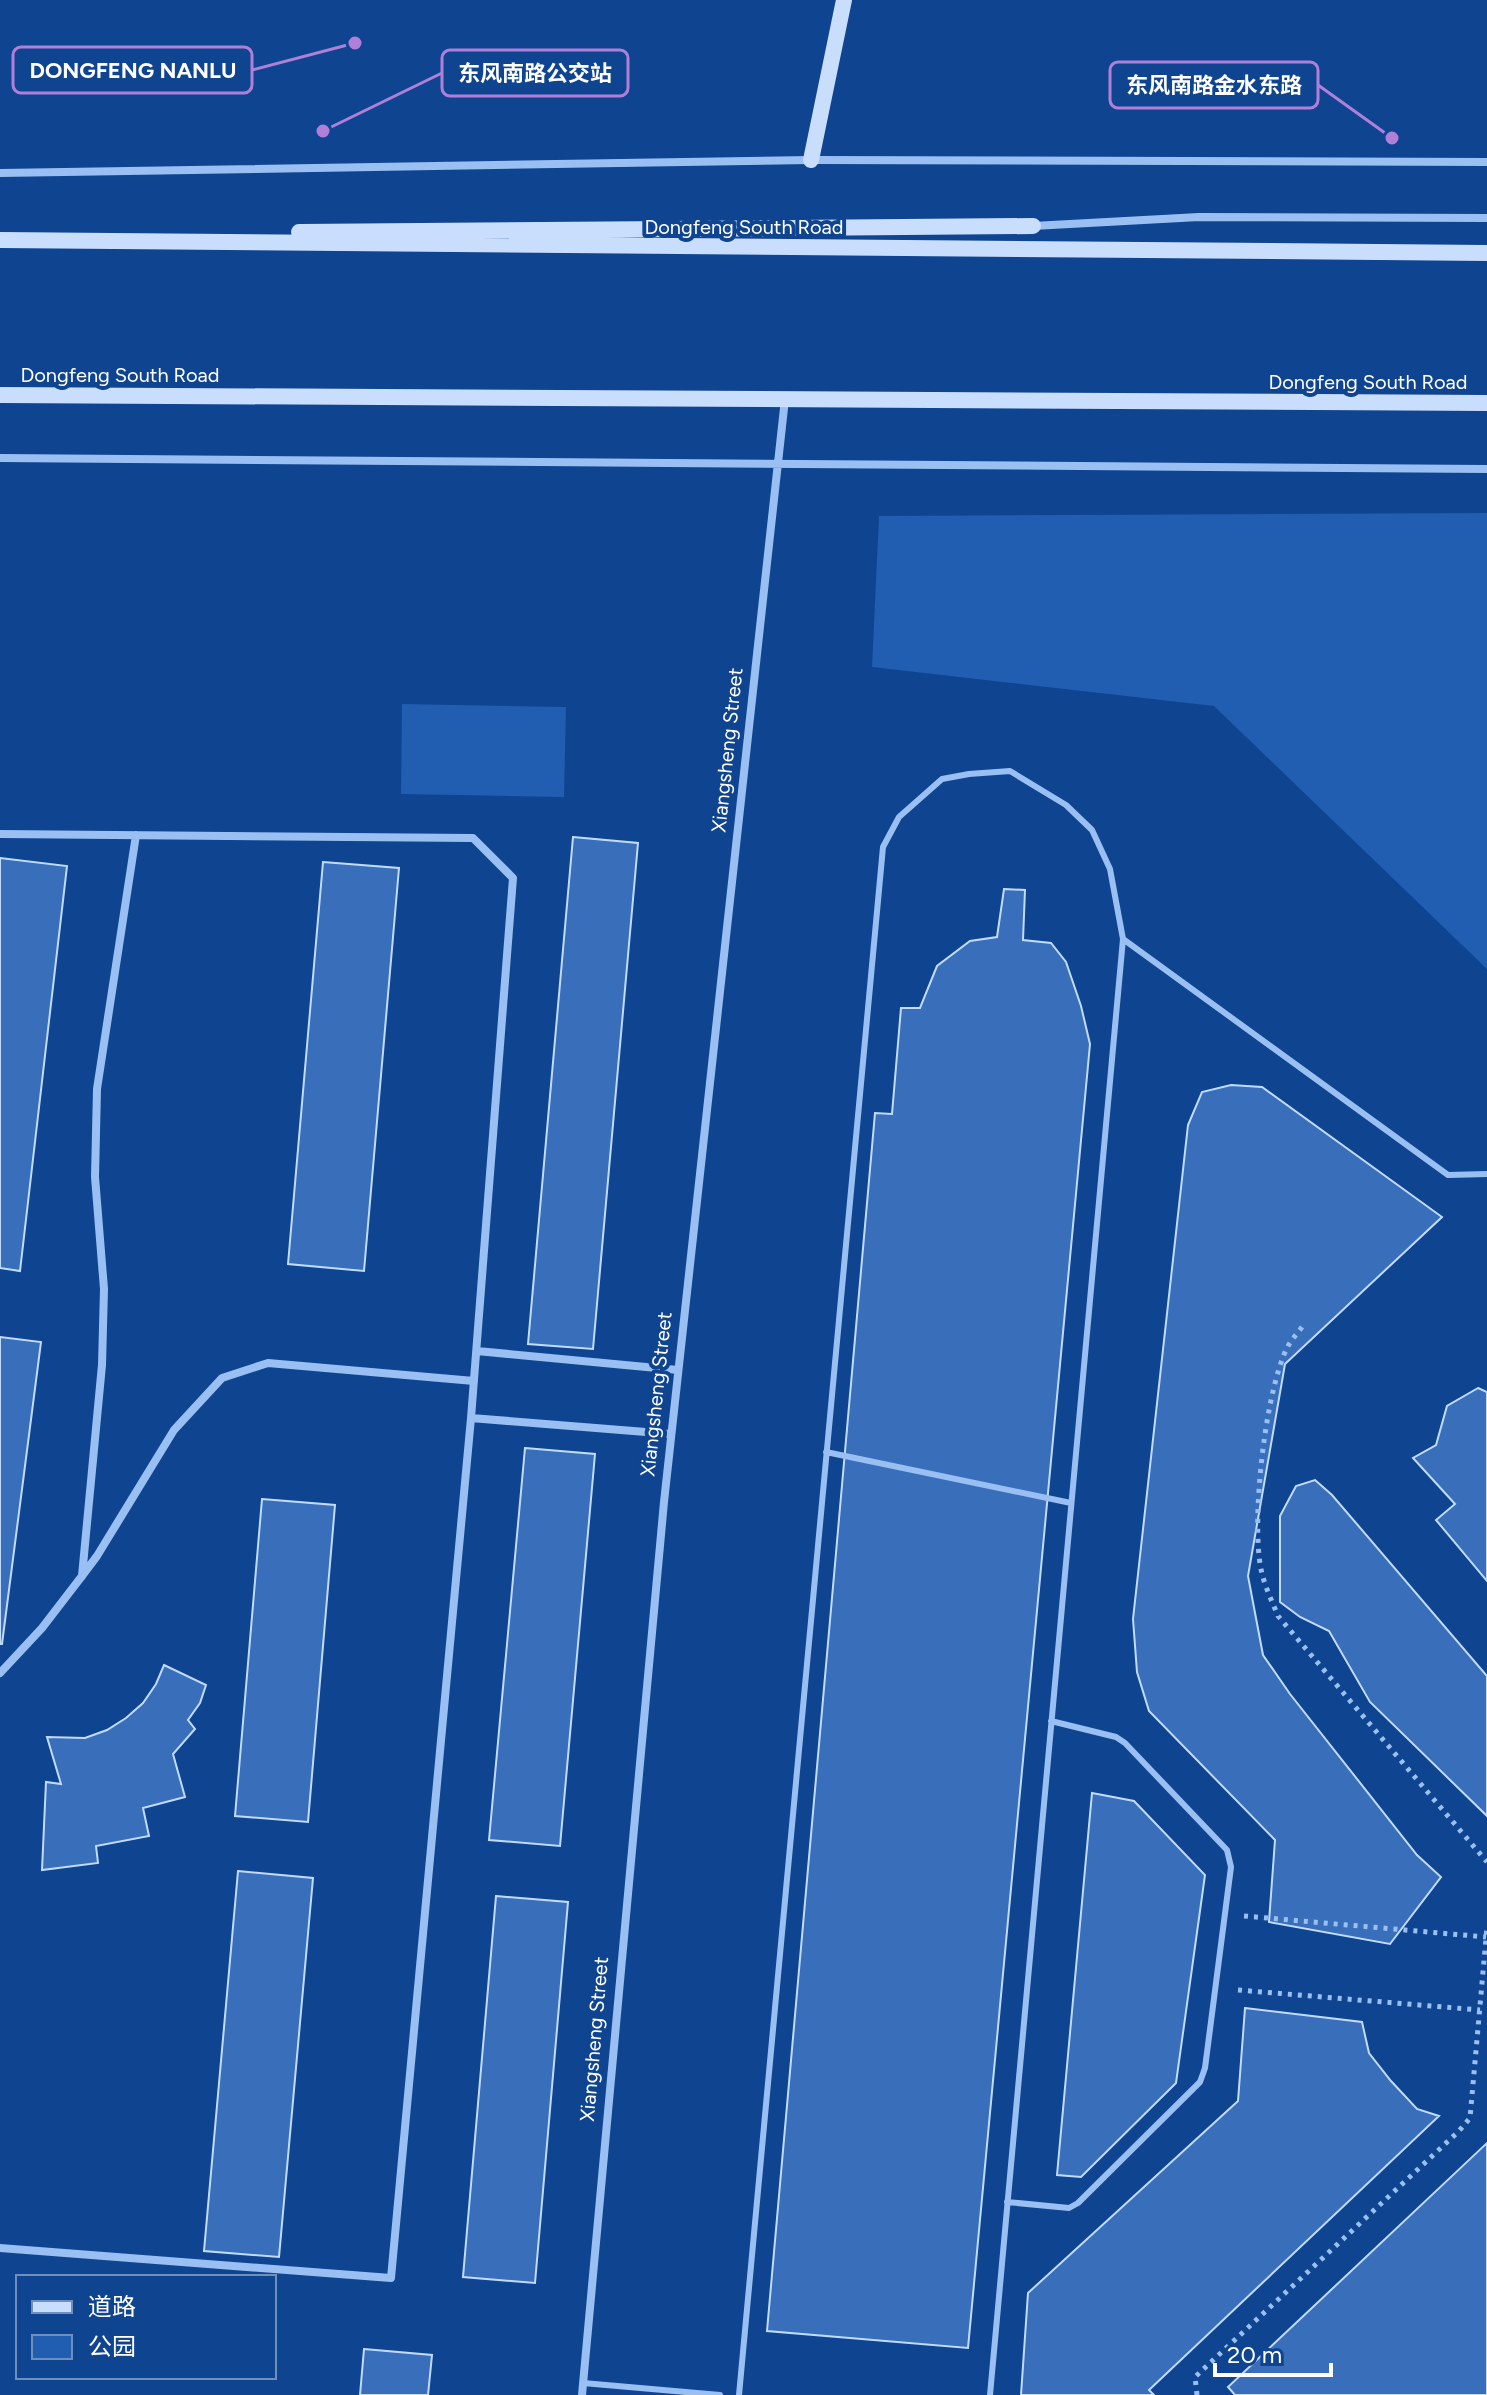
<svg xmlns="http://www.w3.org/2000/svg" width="1487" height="2395" viewBox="0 0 1487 2395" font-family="Figtree,'Noto Sans SC',sans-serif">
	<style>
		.green { fill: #215db0 }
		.building { fill: #386eba; stroke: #c1dbfe; stroke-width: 2 }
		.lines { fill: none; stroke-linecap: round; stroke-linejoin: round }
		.path { stroke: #9ac0f3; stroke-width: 5; stroke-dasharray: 4 6; stroke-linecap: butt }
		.lane { stroke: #9ac0f3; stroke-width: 6 }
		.street { stroke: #9ac0f3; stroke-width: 8 }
		.secondary { stroke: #c9defd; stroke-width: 16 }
		.labels { text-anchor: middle; stroke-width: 8; stroke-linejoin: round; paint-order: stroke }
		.street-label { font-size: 20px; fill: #fff; stroke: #0f4491 }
		.leader { fill: none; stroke: #b080d9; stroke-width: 3 }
		.callout-dot { fill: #b080d9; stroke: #0f4491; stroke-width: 3 }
		.callout { fill: #0f4491; stroke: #b080d9; stroke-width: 3 }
		.callout-label { font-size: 22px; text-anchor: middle; font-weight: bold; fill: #fff }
	</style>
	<rect width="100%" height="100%" fill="#0f4491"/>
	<path class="green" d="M1487 513V969L1214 706 872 667 879 516Z
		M402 704 566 707 564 797 401 794Z"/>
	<path class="building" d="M573 837 638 843 593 1349 528 1344Z
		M0 858 67 866 20 1271 0 1268Z
		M323 862 399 868 364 1271 288 1264Z
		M1004 889 1025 890 1023 940 1051 943 1066 962 1081 1006 1090 1044 968 2348 767 2331 875 1113 892 1114 901 1008H920L937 966 970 941 997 937Z
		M1231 1085 1262 1087 1442 1217 1285 1364 1248 1576 1263 1655 1290 1694 1417 1855 1441 1877 1390 1944 1269 1922 1275 1840 1149 1711 1137 1672 1133 1619 1188 1125 1202 1092Z
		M0 1337 41 1342 2 1644H0Z
		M1478 1388 1487 1392V1581L1436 1520 1455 1504 1413 1458 1436 1445 1447 1406Z
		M525 1448 595 1454 560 1846 489 1840Z
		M1315 1480 1332 1495 1487 1676V1816L1370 1702 1329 1631 1300 1617 1280 1602V1516L1296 1486Z
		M262 1499 335 1505 308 1822 235 1816Z
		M164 1665 206 1685 200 1703 188 1720 195 1729 173 1754 185 1797 143 1808 149 1836 96 1846 98 1863 42 1870 46 1782 61 1784 47 1737 85 1738 107 1730 126 1718 143 1703 156 1684Z
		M1092 1793 1134 1801 1205 1875 1176 2083 1081 2177 1057 2175Z
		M238 1871 313 1878 279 2257 204 2251Z
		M496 1896 568 1902 535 2283 463 2277Z
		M1245 2008 1362 2022 1369 2053 1391 2081 1417 2109 1439 2116 1149 2390 1154 2395H1021L1028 2293 1238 2101Z
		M1487 2143V2395H1235L1228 2387Z
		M364 2349 432 2355 428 2395H360Z"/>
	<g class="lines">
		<path class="path" d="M1302 1327C1297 1334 1291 1340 1287 1348 1265 1393 1251 1520 1261 1569 1264 1585 1272 1601 1278 1616L1487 1862
			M1244 1916 1486 1937
			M1238 1990 1480 2010
			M1197 2395 1195 2377 1459 2131 1470 2118 1487 1927"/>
		<path class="lane" d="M1123 939 1448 1175 1487 1174
			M826 1452 1071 1503
			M1007 2202 1069 2208 1078 2203 1200 2082 1205 2068 1231 1867 1227 1850 1125 1743 1116 1737 1051 1721
			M583 2383 720 2395
			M739 2395 883 847 899 817 942 779 969 774 1010 771 1066 805 1092 830 1110 869 1123 939 990 2395"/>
		<path class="street" d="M0 173 811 160 1487 162
			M1033 226 1199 217 1487 218
			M0 458 1487 469
			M0 834 473 838 513 878 471 1418 391 2278 0 2248
			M477 1351 678 1370
			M471 1418 671 1434
			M82 1576 102 1365 104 1289 95 1177 97 1089 136 835
			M0 1673 42 1628 82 1576 97 1556 174 1430 222 1378 268 1363 474 1381
			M582 2395 664 1502 785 399"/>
		<path class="secondary" d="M811 160 844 0
			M299 232 1033 226
			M0 240 1487 253
			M0 395 1487 403"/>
	</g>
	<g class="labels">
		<g class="street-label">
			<text x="744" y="234">Dongfeng South Road</text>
			<text x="120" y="382">Dongfeng South Road</text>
			<text x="1368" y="389">Dongfeng South Road</text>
			<text transform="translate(727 750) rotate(-84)" y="7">Xiangsheng Street</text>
			<text transform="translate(656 1394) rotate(-84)" y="7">Xiangsheng Street</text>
			<text transform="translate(594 2039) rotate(-85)" y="7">Xiangsheng Street</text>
		</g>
	</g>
	<path class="leader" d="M355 43L252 70M323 131L442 73M1392 138L1318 85"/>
	<g class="callout-dot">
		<circle cx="355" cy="43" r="8"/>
		<circle cx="323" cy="131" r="8"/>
		<circle cx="1392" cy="138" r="8"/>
	</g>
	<g class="callout">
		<rect x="13" y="47" width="239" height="46" rx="8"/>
		<rect x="442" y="50" width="186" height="46" rx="8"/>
		<rect x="1110" y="62" width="208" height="46" rx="8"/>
	</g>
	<g class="callout-label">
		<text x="133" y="78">DONGFENG NANLU</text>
		<text x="535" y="81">东风南路公交站</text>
		<text x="1214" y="93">东风南路金水东路</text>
	</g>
	<rect x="16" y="2275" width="260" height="104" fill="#0f4491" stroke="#6f8fbd" stroke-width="2"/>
	<rect x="32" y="2301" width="40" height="12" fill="#c9defd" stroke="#6f8fbd" stroke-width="2"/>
	<text x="88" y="2315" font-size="24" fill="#ffffff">道路</text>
	<rect x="32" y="2335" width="40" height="24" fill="#215db0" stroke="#6f8fbd" stroke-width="2"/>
	<text x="88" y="2355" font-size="24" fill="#ffffff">公园</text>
	<path d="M1215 2363v12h116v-12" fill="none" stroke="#ffffff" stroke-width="4"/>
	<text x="1227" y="2363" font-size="24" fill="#ffffff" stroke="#0f4491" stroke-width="6" paint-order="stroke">20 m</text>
</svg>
